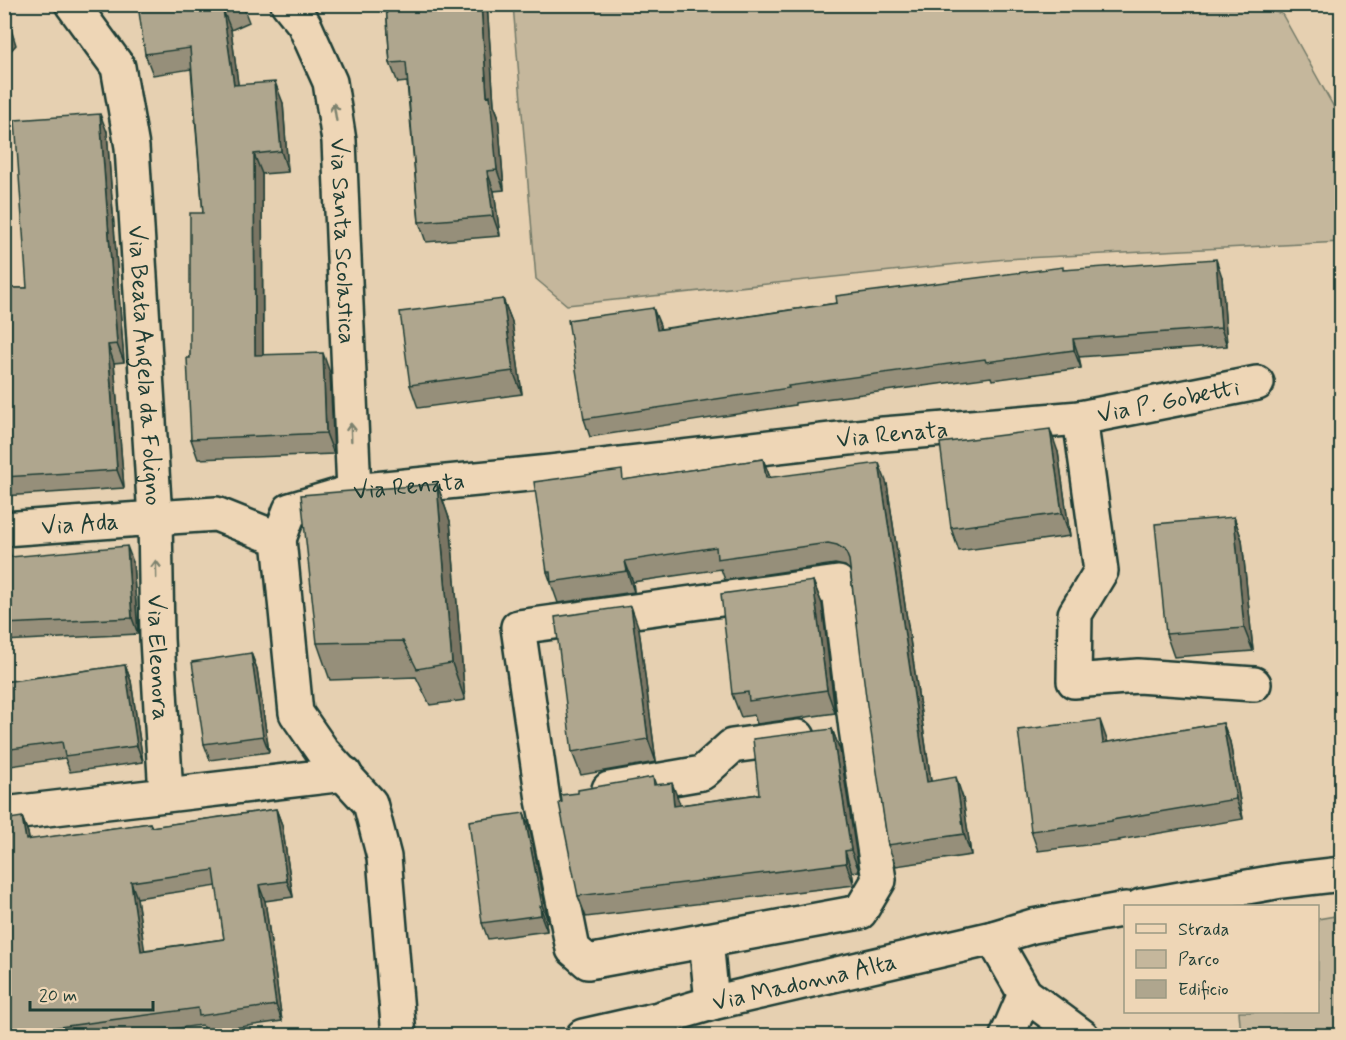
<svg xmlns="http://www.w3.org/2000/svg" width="1346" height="1040" viewBox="0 0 1346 1040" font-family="Mynerve,sans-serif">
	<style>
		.green { fill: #c5b79c; stroke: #727a68; stroke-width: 1.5 }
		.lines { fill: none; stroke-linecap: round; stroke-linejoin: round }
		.minor-casing { stroke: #1f3d34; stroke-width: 38 }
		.minor { stroke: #eed6b6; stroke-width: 33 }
		.wall { fill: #968f7a; stroke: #1f3d34; stroke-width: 1.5; fill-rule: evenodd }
		.shaded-wall { fill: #7a7463; stroke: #1f3d34; stroke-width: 1.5 }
		.building { fill: #afa68e; stroke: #1f3d34; stroke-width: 1.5; fill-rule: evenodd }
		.oneway { stroke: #7c826e }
		.labels { text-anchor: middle; stroke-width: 5; stroke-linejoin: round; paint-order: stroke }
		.street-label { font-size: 24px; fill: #1f3d34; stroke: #eed6b6 }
	</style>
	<rect width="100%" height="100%" fill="#e6d0b1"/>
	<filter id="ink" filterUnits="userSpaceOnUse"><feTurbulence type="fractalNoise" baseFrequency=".0167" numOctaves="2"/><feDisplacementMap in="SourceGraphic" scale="12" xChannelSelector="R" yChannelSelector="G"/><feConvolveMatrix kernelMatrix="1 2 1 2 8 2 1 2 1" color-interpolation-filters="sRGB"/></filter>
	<g filter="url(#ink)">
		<path class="green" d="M513 5H1254L1282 14 1341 120V242L1006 259 567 305 536 279Z
			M1341 915V1035H1241L1239 1012H1318V919Z"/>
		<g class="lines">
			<g class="minor-casing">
				<g id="minor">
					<path id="s1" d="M72 4 118 67 132 147 155 518 216 514 279 539 296 713 323 752 370 803 384 857 399 1036"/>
					<path id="s2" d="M288 4 304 24 330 82 339 141 354 491"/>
					<path id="s3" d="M1080 418 1257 383"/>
					<path id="s4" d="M4 529 155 518 157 639 166 795"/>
					<path id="s5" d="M279 539 290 510 354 491 550 472 884 434 1080 418 1101 571 1075 614 1074 681 1138 676 1254 684"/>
					<path d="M838 583 856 729 879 880 860 912 588 962 573 949 543 800 518 627Z"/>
					<path d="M609 789 702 773 732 746 798 737"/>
					<path d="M4 814 345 774"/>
					<path d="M1141 906 1281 881 1342 874"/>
					<path d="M993 938 1025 994 1082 1036"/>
					<path d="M706 940 712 1003"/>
					<path id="s6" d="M583 1036 658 1019 712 1003 993 938 1033 926 1126 909"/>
					<path d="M1007 1036 1025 994"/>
				</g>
			</g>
			<use href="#minor" class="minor"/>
		</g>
		<path class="wall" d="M145 4H242L249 22 231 30 238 85 283 103 288 172 262 174 263 355 330 373 334 454 198 459 191 439 190 358 203 213 191 69 153 75 145 54Z
			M386 4H487L494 105 498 115 504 190 494 191 500 236 426 242 419 222 407 82 398 83 390 63Z
			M107 132 124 362 114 363 124 488 4 496V288H27Z
			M1064 270 1222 277 1227 346 1079 357 1081 368 992 380 991 377 795 403V405L590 437 584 419 653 308 660 329Z
			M503 299 512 322 522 394 418 408 410 385Z
			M1058 452 1070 536 959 551 951 528Z
			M763 459 770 478 887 484 931 781 963 798 971 855 896 866 888 845 850 570 845 566 835 564 725 580 721 569 633 582 634 592 558 603 547 572 625 480Z
			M437 484 450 521 465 700 430 705 416 677 330 680 317 643Z
			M1234 517 1242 540 1253 651 1174 657 1166 634Z
			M4 551 13 557 133 562 138 634 4 641Z
			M813 581 822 604 835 713 757 724 754 715 741 717 732 694Z
			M639 629 656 762 581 775 572 752Z
			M251 653 257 669 269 752 210 760 204 744Z
			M125 665 131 681 143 762 70 772 65 758 4 767V682Z
			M1223 723 1230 742 1243 819 1119 840 1120 841 1038 851 1031 831 1107 740 1108 742Z
			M832 729 840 750 859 871 852 872 854 885 586 917 578 896V793L653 777 656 785 680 805 759 794Z
			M276 809 282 825 293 897 265 901 282 1021 205 1032 202 1025 124 1035H4L22 817 28 833 29 840 150 823 152 827ZM217 886 224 939 144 950 137 898Z
			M524 813 530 829 548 921 546 922 547 931 488 939 482 923Z"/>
		<path class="shaded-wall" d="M481 4H487L494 105 498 115 504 190 497 170 487 96Z
			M223 10 231 30 241 106 234 85Z
			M11 29 16 45 4 58V35Z
			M275 82 283 103 288 172 281 151Z
			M100 114 107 132 124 362 117 344Z
			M254 154 262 174 263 376 255 355Z
			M487 171 494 191 500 236 493 216Z
			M1216 259 1222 277 1227 346 1221 328Z
			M503 299 512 322 522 394 513 371Z
			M653 308 660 325 663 348 657 330Z
			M1073 339 1079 357 1081 368 1074 350Z
			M108 345 114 363 124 488 117 470Z
			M323 353 330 373 334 454 326 433Z
			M1050 429 1058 452 1070 536 1062 513Z
			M763 459 771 480 766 478Z
			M879 463 887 484 934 802 927 782Z
			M437 484 450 521 465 700 452 663Z
			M1234 517 1242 540 1253 651 1244 628Z
			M127 546 133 562 138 634 132 618Z
			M625 561 633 582 634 592 627 571Z
			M813 581 822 604 835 713 827 690Z
			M631 606 639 629 656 762 648 739Z
			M251 653 257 669 269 752 263 736Z
			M125 665 131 681 143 762 137 746Z
			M1100 720 1107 740 1110 763 1103 743Z
			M1223 723 1230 742 1243 819 1236 799Z
			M832 729 840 750 859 871 851 850Z
			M956 777 963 798 971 855 964 834Z
			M672 783 680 804 682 827 674 806Z
			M276 809 282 825 293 897 287 881Z
			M524 813 530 829 548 921 542 905Z
			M22 817 28 833 32 856 26 840Z
			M845 851 852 872 854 885 846 863Z
			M131 882 137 898 147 967 141 951Z
			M259 885 265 901 282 1021 276 1005Z
			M540 906 546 922 547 931 541 915Z"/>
		<path class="building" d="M145 4H235L223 10 234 85 275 82 281 151 254 154 255 355 323 353 326 433 191 439 187 358H190V213H203L190 48 145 54 138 5Z
			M386 4H481L487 96 490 95 497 170 487 171 493 216 419 222 406 62 390 63Z
			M4 23 11 29 4 35Z
			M100 114 117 344 108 345 117 470 4 477V288H27L15 120Z
			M1216 259 1221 328 1073 339 1074 350 986 362 985 359 788 386 789 388 584 419 568 320 653 308 657 330 837 303 836 296 1063 267V270Z
			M503 299 513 371 410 385 400 312Z
			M1050 429 1062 513 951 528 940 443Z
			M763 459 766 478 879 463 927 782 956 777 964 834 888 845 867 705 849 560 845 550 837 545 828 543 717 559 716 547 625 561 627 571 551 582 550 572H547L534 482 622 470 623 480Z
			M437 484 452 663 417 669 403 641 317 643 301 495Z
			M1234 517 1244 628 1166 634 1155 524Z
			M127 546 132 618 4 624V551H10L11 557Z
			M813 581 827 690 749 701 748 692 732 694 721 594Z
			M631 606 648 739 572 752 555 617Z
			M251 653 263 736 204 744 192 662Z
			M125 665 137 746 65 756 62 742 4 750V682Z
			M1100 720 1103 743 1223 723 1236 799 1112 820V821L1031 831 1018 730Z
			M832 729 851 850 845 851 846 863 578 896 559 803 562 802 561 795 578 793V790L653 777 654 785 672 783 674 806 759 794 753 739Z
			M276 809 287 881 259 885 276 1005 199 1016 198 1008 31 1031 32 1035H4V820L22 817 26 840 150 823 151 827ZM214 870 224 939 141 951 131 882Z
			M524 813 542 905 540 906 541 915 482 923 469 821Z"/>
		<defs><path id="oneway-shaft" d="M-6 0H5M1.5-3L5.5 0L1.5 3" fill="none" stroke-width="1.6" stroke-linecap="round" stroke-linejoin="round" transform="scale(1.5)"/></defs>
		<g class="oneway">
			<use href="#oneway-shaft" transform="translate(335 112) rotate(-99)"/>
			<use href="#oneway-shaft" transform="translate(351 432) rotate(-92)"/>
			<use href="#oneway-shaft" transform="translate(156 569) rotate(-91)"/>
		</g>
	</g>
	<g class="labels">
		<g class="street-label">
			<text dy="8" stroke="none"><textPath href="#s2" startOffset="249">Via Santa Scolastica</textPath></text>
			<text dy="8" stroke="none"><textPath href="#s1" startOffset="378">Via Beata Angela da Foligno</textPath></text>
			<text dy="8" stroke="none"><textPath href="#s3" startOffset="90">Via P. Gobetti</textPath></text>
			<text dy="8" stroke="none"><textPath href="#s5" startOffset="639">Via Renata</textPath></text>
			<text dy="8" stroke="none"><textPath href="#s5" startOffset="153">Via Renata</textPath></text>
			<text dy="8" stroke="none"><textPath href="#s4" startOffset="76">Via Ada</textPath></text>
			<text dy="8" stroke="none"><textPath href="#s4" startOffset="291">Via Eleonora</textPath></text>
			<text dy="8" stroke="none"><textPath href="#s6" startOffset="228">Via Madonna Alta</textPath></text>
		</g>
	</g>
	<rect width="1346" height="1040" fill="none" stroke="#eed6b6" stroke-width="24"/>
	<rect x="12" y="12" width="1322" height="1016" fill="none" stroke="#1f3d34" stroke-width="2" filter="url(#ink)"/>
	<rect x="1124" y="905" width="195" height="108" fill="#eed6b6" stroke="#9b9982" stroke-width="1.5"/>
	<rect x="1136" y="924" width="30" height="9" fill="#eed6b6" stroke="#9b9982" stroke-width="1.5"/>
	<text x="1178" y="935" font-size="18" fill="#1f3d34">Strada</text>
	<rect x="1136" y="950" width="30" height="18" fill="#c5b79c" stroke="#9b9982" stroke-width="1.5"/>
	<text x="1178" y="965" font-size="18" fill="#1f3d34">Parco</text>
	<rect x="1136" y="980" width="30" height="18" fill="#afa68e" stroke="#9b9982" stroke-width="1.5"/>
	<text x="1178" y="995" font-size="18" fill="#1f3d34">Edificio</text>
	<path d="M30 1001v9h123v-9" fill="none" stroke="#1f3d34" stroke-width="3"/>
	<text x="39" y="1001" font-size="18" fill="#1f3d34" stroke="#eed6b6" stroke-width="4.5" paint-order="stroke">20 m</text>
</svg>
